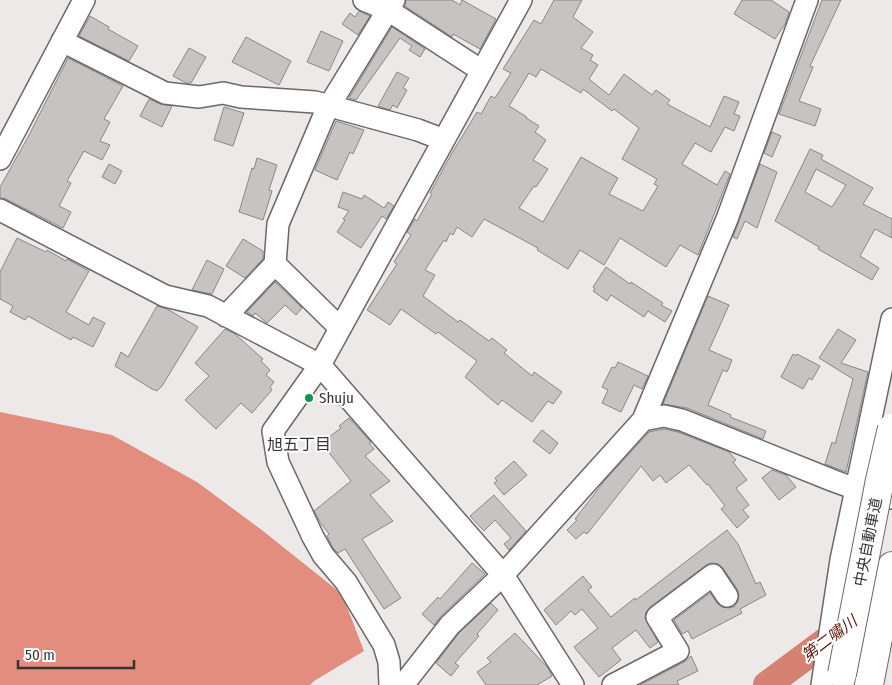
<svg xmlns="http://www.w3.org/2000/svg" width="892" height="685" viewBox="0 0 892 685" font-family="'Fira Sans Condensed','Noto Sans JP',sans-serif">
	<style>
		.forest { fill: #e28d7e }
		.lines { fill: none; stroke-linecap: round; stroke-linejoin: round }
		.river { stroke: #d68273; stroke-width: 28 }
		.building { fill: #c7c3c2; stroke: #8b8786; fill-rule: evenodd }
		.minor-casing { stroke: #6c6867; stroke-width: 24 }
		.highway-casing { stroke: #6c6867; stroke-width: 30 }
		.minor { stroke: #fff; stroke-width: 21 }
		.highway { stroke: #fff; stroke-width: 28 }
		.highway-bridge-casing { stroke: #6c6867; stroke-width: 30; stroke-linecap: butt }
		.highway-bridge { stroke: #fff; stroke-width: 28 }
		.poi-dot { fill: #109351; stroke: #fff; stroke-width: 2 }
		.labels { text-anchor: middle; stroke-width: 4; stroke-linejoin: round; paint-order: stroke }
		.poi-label { font-size: 15px; fill: #353433; stroke: #fff; text-anchor: start }
		.street-label { font-size: 15px; fill: #353433; stroke: #fff }
		.neighbourhood-label { font-size: 16px; fill: #353433; stroke: #fff }
		.water-label { font-size: 16px; font-style: italic; fill: #62160c; stroke: #fff }
	</style>
	<rect width="100%" height="100%" fill="#ede9e8"/>
	<path class="forest" d="M0 412 112 435 197 482 263 531 342 594 364 651 314 681 310 685H0Z"/>
	<g class="lines">
		<path class="river" d="M767 685 892 592"/>
	</g>
	<path class="building" d="M406 0H452L460 5 462 0 496 19 480 49 453 34 452 37 405 6Z
		M554 0H582L573 17 593 32 581 48 593 55 590 60 598 65 589 79 609 95 624 74 652 95 656 90 670 100 667 104 710 127 724 96 739 102 734 114 740 116 734 131 725 127 711 152 695 143 682 164 717 185 725 171 730 174 698 255 680 245 666 267 620 238 604 265 580 250 568 269 537 250 538 248 484 219 472 237 457 227 453 235 450 233 446 242 444 240 425 270 435 275 423 296 458 322 460 320 489 341 492 338 507 350 504 353 532 376 534 372 562 392 553 404 548 401 532 422 502 400 498 405 465 377 477 361 438 332 436 334 401 309 390 325 367 310 397 264 394 262 411 235 407 232 415 219 417 221 432 194 430 193 452 153 477 112 481 114 491 96 495 98 511 73 503 69 534 20 541 24ZM541 69 581 93 583 89 612 111 614 109 639 128 622 159 657 179 654 184 658 186 643 211 609 194 618 178 581 157 543 222 519 208 534 186 536 187 548 169 533 160 546 140 535 132 539 126 526 118 527 117 509 106 529 73 536 77Z
		M742 0H771L789 12 785 24 775 39 734 14Z
		M822 0H841L810 66 813 67 799 101 821 109 815 126 779 114Z
		M359 11 370 16 358 35 342 24 350 13 355 17Z
		M90 16 109 27 108 29 138 46 129 61 79 36Z
		M392 27 425 49 420 57 409 50 412 46 400 38 356 100 349 98Z
		M321 31 343 41 329 71 307 62Z
		M246 37 291 61 279 85 232 62Z
		M189 48 206 57 191 83H186L173 76Z
		M68 58 123 86 104 119 110 122 100 141 110 145 102 160 84 151 67 181 71 183 59 206 71 212 63 228 6 199 0 198V187L28 137Z
		M397 72 409 78 403 88 407 90 397 108 393 105 390 110 378 106Z
		M149 99 160 104 172 106 162 127 140 116Z
		M224 107 244 113 233 146 214 140Z
		M336 121 364 130 353 154 350 152 337 180 315 170Z
		M772 132 781 136 772 157 764 153Z
		M810 149 823 155 821 159 873 188 863 204 892 219V238L875 229 860 256 879 268 872 280 818 249 819 247 775 221ZM816 169 846 185 832 207 805 192Z
		M257 158 277 165 269 190 272 191 263 220 239 212 252 168 254 169Z
		M109 164 122 171 115 184 102 177Z
		M760 164 777 172 757 228 745 221 737 239 733 237Z
		M343 192 362 199 364 195 384 208 388 202 394 206 386 219 382 216 361 248 337 232 345 220 343 219 349 211 338 207Z
		M17 238 46 252 47 250 66 261 67 259 89 271 66 312 89 325 93 317 105 323 93 347 73 337 71 340 28 316 25 320 10 312 13 306 0 299V272Z
		M243 239 263 251V259L245 278 226 266Z
		M207 260 224 269 212 294 192 290Z
		M606 267 630 284 631 282 663 303 661 305 672 311 665 322 648 311 644 317 611 295 607 301 593 291 595 289 593 287Z
		M275 282 302 308 296 315 285 305 267 323 255 313 253 316 247 312Z
		M708 296 729 305 709 350 732 360 727 372 723 370 708 405 731 415 730 417 766 431 763 439 687 408 663 404Z
		M157 306 167 309 198 327 162 386 157 391 152 389 115 366 121 352 128 357Z
		M225 329 235 334 263 359 261 361 270 370 266 375 274 382 270 387 272 390 252 413 241 403 216 429 185 400 209 376 195 363Z
		M838 329 856 340 841 363 868 372 846 472 825 464 832 442 835 444 853 379 819 358Z
		M793 354 796 356 797 354 820 366 812 380 809 378 803 389 781 377Z
		M618 362 648 376 642 389 634 385 621 412 602 403 608 390 602 387 612 367 615 368Z
		M349 418 371 442 369 443 374 449 365 456 390 481 370 495 393 521 362 539 401 598 384 609 345 549 338 553 333 548 327 536 329 534 320 522 314 511 351 481 323 445 331 439 329 437 341 428 339 426Z
		M664 429 678 432 729 452 736 460 733 462 747 480 736 488 749 505 743 510 749 517 737 528 721 509 725 506 708 484 707 485 689 465 666 483 660 475 653 481 641 466 587 534 584 532 576 539 567 530 577 520 575 519 606 479 649 432Z
		M542 430 558 443 550 454 533 441Z
		M514 461 527 475 504 495 494 483 497 481 495 478Z
		M772 470 786 475 796 487 779 500 762 478Z
		M494 495 526 531 509 550 504 544 511 538 495 520 484 531 470 516Z
		M727 530 738 544 756 584 760 582 766 595 740 609 742 613 692 639 688 631 682 634 674 620 710 593 717 603 722 607 728 608 734 607 738 601 739 595 737 589 723 568 718 564 711 563 706 565 650 607 646 612 645 618 658 642 650 648 636 630 612 648 621 660 599 677 574 647 598 628 582 609 575 615 571 611 556 625 544 610 583 576 592 587 588 590 611 617 635 598 636 600Z
		M472 563 485 574 441 616 434 625 422 614 438 597 440 599Z
		M491 603 498 610 477 634 479 636 455 663 459 666 451 676 436 663 459 633Z
		M515 633 548 668 552 676 537 685H486L477 672 491 662 487 658Z
		M691 656 698 671 677 681 679 685H640L684 662Z"/>
	<g class="lines">
		<g class="minor-casing">
			<path id="minor" d="M364 0 388 10 482 71
				M62 41 165 93 199 97 223 93 241 97 315 102 418 130 444 140
				M0 159 84 0
				M0 210 165 296 208 306 320 365 503 575 573 685
				M275 264 340 328
				M226 316 275 264 278 224 326 111 394 0
				M643 420 664 416 682 420 834 481 856 489 892 498
				M390 685 389 662 384 645 346 582 323 555 313 537 278 462 273 431 320 365 521 0
				M403 685 450 625 503 575 643 420 727 219 807 0
				M613 685 678 651 657 617 713 575 727 596
				M822 685 841 560 892 319"/>
		</g>
		<g class="highway-casing">
			<path id="highway" d="M869 685 892 566"/>
		</g>
		<use href="#minor" class="minor"/>
		<use href="#highway" class="highway"/>
		<g class="highway-bridge-casing">
			<path id="highway-bridge" d="M842 674 880 480 892 428"/>
		</g>
		<use href="#highway-bridge" class="highway-bridge"/>
	</g>
	<circle class="poi-dot" cx="309" cy="398" r="5"/>
	<g class="labels">
		<g class="poi-label">
			<text x="319" y="403">Shuju</text>
		</g>
		<g class="street-label">
			<text transform="translate(868 542) rotate(-79)" y="5">中央自動車道</text>
		</g>
		<g class="neighbourhood-label">
			<text x="299" y="450">旭五丁目</text>
		</g>
		<g class="water-label">
			<text transform="translate(829 638) rotate(-37)" y="6">第二嘯川</text>
		</g>
	</g>
	<path d="M18 660v8h116v-8" fill="none" stroke="#353433" stroke-width="2.5"/>
	<text x="25" y="660" font-size="15" fill="#353433" stroke="#ffffff" stroke-width="4" paint-order="stroke">50 m</text>
</svg>
